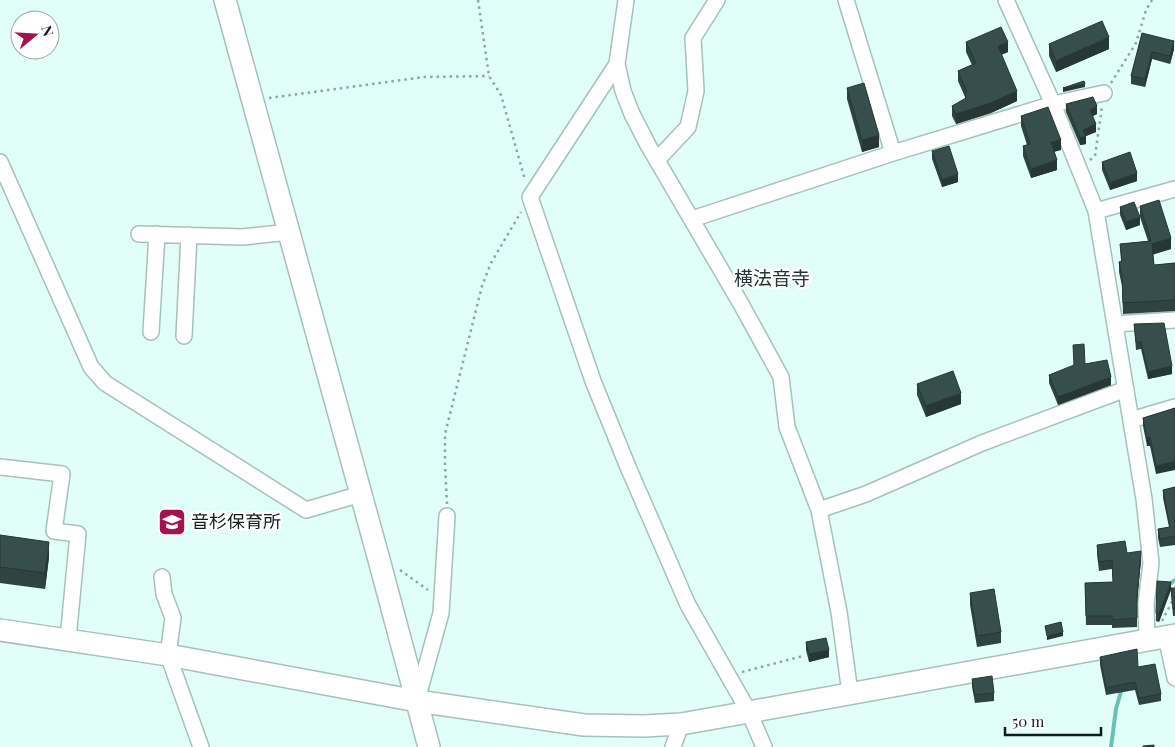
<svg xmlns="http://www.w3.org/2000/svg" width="1175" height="747" viewBox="0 0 1175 747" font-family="'Playfair Display','Noto Sans JP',serif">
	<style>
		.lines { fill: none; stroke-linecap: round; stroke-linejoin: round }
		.stream { stroke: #67c2b6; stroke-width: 4 }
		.street-casing { stroke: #a6c1bc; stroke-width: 18 }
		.secondary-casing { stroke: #a6c1bc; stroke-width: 24 }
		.path { stroke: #90a6a2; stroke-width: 2.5; stroke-dasharray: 2.5 4; stroke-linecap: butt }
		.street { stroke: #fff; stroke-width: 15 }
		.secondary { stroke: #fff; stroke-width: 21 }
		.wall { fill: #2f4441 }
		.shaded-wall { fill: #263735 }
		.building { fill: #374f4c; stroke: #263735 }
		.labels { text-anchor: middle; stroke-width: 5; stroke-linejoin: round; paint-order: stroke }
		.poi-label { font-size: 18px; fill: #111c1a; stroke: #fff; text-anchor: start }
		.neighbourhood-label { font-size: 19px; fill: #203734; stroke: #fff }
	</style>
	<rect width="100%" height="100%" fill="#e1fef9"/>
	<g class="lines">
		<path class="stream" d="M1167 586 1175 580
			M1111 747 1116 709 1122 688"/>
		<g class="street-casing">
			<path id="street" d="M626 0 617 64 623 91 632 114 648 145 741 304 781 377 787 427 819 510 839 612 850 693
				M846 0 893 153
				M1006 0 1053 104 1096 211 1144 499 1151 563 1146 604 1147 640
				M617 64 530 197 593 381 628 467 688 605 749 712 764 747
				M657 160 688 127 696 91 693 38 717 0
				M0 162 91 367 105 383 306 510 361 494
				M1096 211 1175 189
				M692 219 893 153 1053 104 1104 93
				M139 234 243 237 289 232
				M1115 324 1175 320
				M151 332 157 234
				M184 336 189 235
				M1131 420 1175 407
				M0 467 62 474 54 531 78 534 68 639
				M819 510 866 494 982 443 1126 389
				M162 577 164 594 173 618 168 655 201 747
				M1166 636 1175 678
				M417 700 441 613 447 516
				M673 747 681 724"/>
		</g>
		<g class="secondary-casing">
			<path id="secondary" d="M225 0 378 556 429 747
				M0 630 168 655 417 701 584 725 644 726 681 724 749 712 1175 635"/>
		</g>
		<path class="path" d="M478 0 489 76 501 95 525 180
			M1111 83 1136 43 1146 10 1152 0
			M269 98 424 77 489 76
			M1090 160 1095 156 1102 106
			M447 504 445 466V434L482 286 491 263 521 212
			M400 570 428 590
			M1162 621 1175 596
			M742 672 803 656"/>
		<use href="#street" class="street"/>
		<use href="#secondary" class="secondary"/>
	</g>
	<path class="wall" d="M1142 33 1174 49 1170 64 1152 59 1145 87 1131 84V76Z
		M966 42 1008 52 1001 55 1017 101 991 113 956 124 952 116V106L965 99V97L958 81V71L972 65 966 52Z
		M1049 44 1109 49 1056 72 1049 56Z
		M847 88 879 147 862 152 847 99Z
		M1066 104 1097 114 1093 116 1096 132 1086 136V144L1080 145 1066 112Z
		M1021 116 1061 150 1054 152 1057 170 1031 178 1023 156V146L1027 145 1021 126Z
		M932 151 958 182 942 187 932 159Z
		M1102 162 1137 181 1110 190 1102 170Z
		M1140 206 1171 249 1153 254 1154 265 1175 263V311L1123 314 1122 286 1119 272V262L1121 261 1120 244 1148 241 1140 217Z
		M1120 207 1140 225 1126 230 1120 215Z
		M1134 324 1172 374 1148 379 1141 349 1136 350Z
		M1085 364 1111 385 1058 405 1049 383V375Z
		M917 384 961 404 926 417 917 395Z
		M1175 408 1156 474 1150 446H1147L1143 426V418Z
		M1175 487V545L1160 547 1158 538V529L1169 527 1163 498V490Z
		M0 535 49 557 45 589 0 583Z
		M1097 545 1127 553 1141 560 1137 601V627L1112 628V625H1086L1085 583 1113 582 1112 569 1099 571 1097 554Z
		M1171 588H1175V616H1173L1171 590 1159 622 1156 621V613Z
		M970 593 1001 632V643L977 647 970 605Z
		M806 642 829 657 809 662 806 650Z
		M1100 657 1138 667 1161 694V701L1139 705 1135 690 1106 695 1100 665Z
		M972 679 994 693V701L975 703 972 687Z"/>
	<path class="shaded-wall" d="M1109 37V49L1056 72V61Z
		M1174 41V49L1170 64V56Z
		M1008 42V52L998 56V46Z
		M1152 52V59L1145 87V79Z
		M1085 84V87L1063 92V88Z
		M1017 91V101L991 113 956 124V114Z
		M1097 106V114L1090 117V110Z
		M1096 124V132L1086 136V144L1080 145V138L1083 130Z
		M879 135V147L862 152V140Z
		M1061 140V150L1051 152V142Z
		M1057 160V170L1031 178V169Z
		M1137 173V181L1110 190V183Z
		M958 174V182L942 187V180Z
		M1140 217V225L1126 230V222Z
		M1171 238V249L1152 255V244Z
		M1172 366V374L1148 379V372Z
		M1111 377V385L1058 405V397Z
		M961 393V404L926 417V406Z
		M1150 437V446H1147V438Z
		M1175 461V470L1156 474V466Z
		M49 542V557L45 589V573Z
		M1141 551V560L1137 603V594Z
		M1171 582V589L1159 622V614Z
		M1063 632V636L1047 640V636Z
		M829 650V657L809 662V654Z"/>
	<path class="building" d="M1102 21 1109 37 1056 61 1049 44Z
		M1001 27 1008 42 998 46 1017 91 991 103 956 114 952 106 966 98 965 94 967 92 958 71 976 63 966 42Z
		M1142 33 1174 41 1170 56 1152 52 1145 79 1131 76Z
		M1084 81 1085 84 1063 88Z
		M864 83 879 135 862 140 847 88Z
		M1093 97 1097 106 1090 110 1096 124 1083 130 1086 136 1080 138 1066 104Z
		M1048 107 1061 140 1051 142 1057 160 1031 169 1023 146 1030 144 1021 116Z
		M949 146 958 174 942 180 932 151Z
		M1130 152 1137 173 1110 183 1102 162Z
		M1159 200 1171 238 1152 244 1154 265 1175 263V300L1123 303 1122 275 1119 262 1122 261 1120 244 1151 241 1140 206Z
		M1134 202 1140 217 1126 222 1120 207Z
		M1164 323 1172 366 1148 372 1141 342H1136L1134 324Z
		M1084 344 1085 364 1107 360 1111 377 1058 397 1049 375 1074 365 1073 345Z
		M953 371 961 393 926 406 917 384Z
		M1175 408V461L1156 466 1150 437 1147 438 1143 418Z
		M1175 487V536L1160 539 1158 529 1170 527 1163 490Z
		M0 535 49 542 45 573 0 567Z
		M1125 541 1127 553 1141 551 1137 594V618L1112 620V616H1086L1085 583 1113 582 1112 560 1099 562 1097 545Z
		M1157 581 1171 582 1159 614 1156 613Z
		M1171 588H1175V609H1173Z
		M994 589 1001 632 977 636 970 593Z
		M1061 622 1063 632 1047 636 1045 626Z
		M826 638 829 650 809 654 806 642Z
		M1137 649 1138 667 1155 664 1161 694 1139 698 1135 682 1106 688 1100 657Z
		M992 676 994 693 975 695 972 679Z
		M1154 745V747H1143V746Z"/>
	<defs>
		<g id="school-square" transform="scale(1.4375)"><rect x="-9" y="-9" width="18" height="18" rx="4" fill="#a5114f" stroke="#fff"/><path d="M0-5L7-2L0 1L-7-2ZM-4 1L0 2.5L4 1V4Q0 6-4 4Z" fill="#fff"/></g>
	</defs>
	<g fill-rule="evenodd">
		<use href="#school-square" x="172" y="522"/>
	</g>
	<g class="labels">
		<g class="poi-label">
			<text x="191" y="528">音杉保育所</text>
		</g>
		<g class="neighbourhood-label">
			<text x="772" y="285">横法音寺</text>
		</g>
	</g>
	<g transform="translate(35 35) rotate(72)"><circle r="24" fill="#ffffff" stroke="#a0a4a3"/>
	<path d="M0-4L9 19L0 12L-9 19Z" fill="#a5114f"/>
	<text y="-8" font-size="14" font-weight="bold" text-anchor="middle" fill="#111c1a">N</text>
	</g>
	<path d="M1005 727v8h96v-8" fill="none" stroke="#111c1a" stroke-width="2.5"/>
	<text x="1012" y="727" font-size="15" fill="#111c1a" stroke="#ffffff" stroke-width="4" paint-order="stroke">50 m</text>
</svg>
